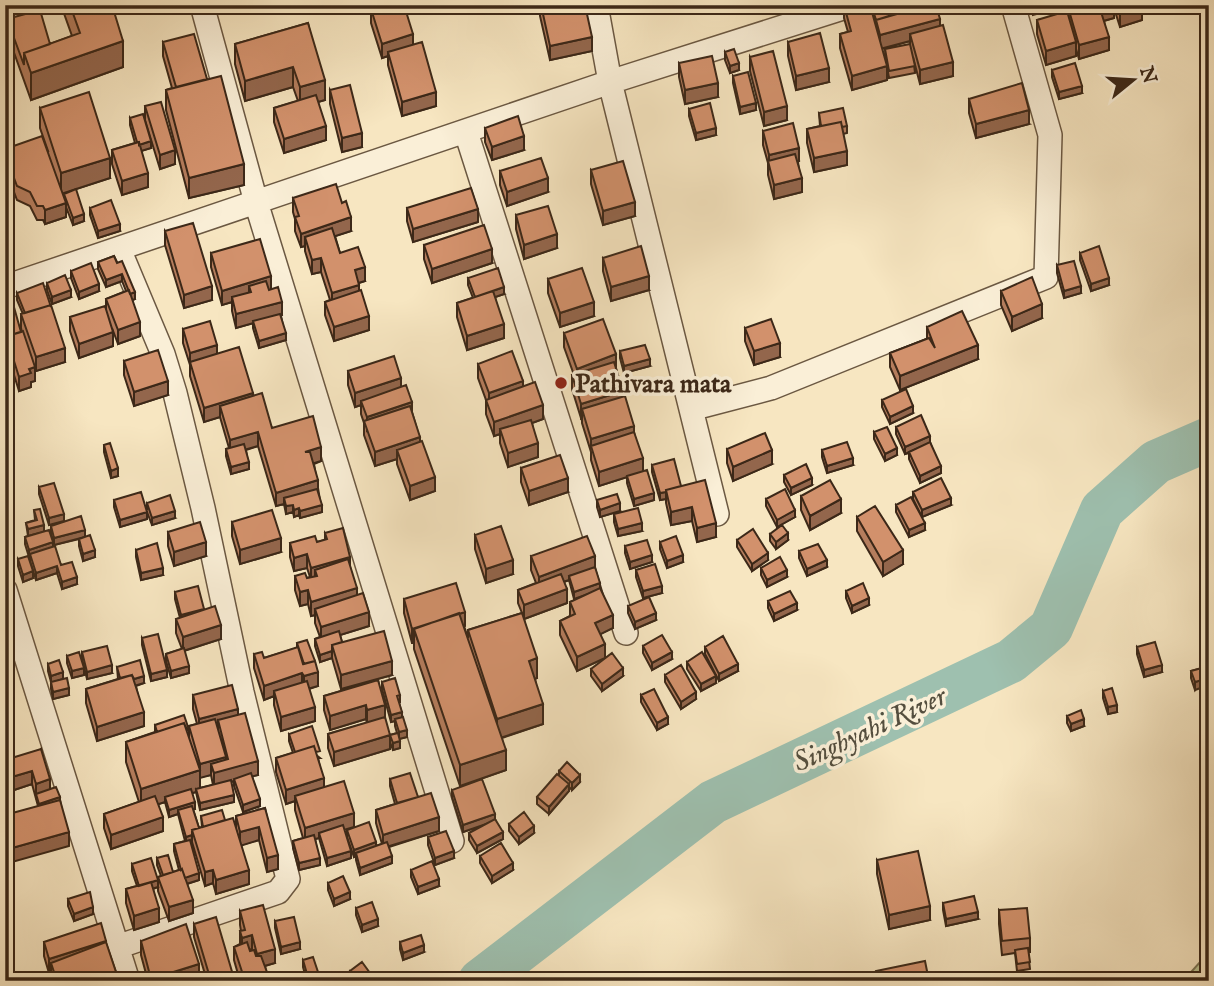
<svg xmlns="http://www.w3.org/2000/svg" width="1214" height="986" viewBox="0 0 1214 986" font-family="'IM FELL English',serif">
	<style>
		.green { fill: #bdc492; stroke: #7c7655; stroke-width: 2 }
		.lines { fill: none; stroke-linecap: round; stroke-linejoin: round }
		.river { stroke: #9ec0af; stroke-width: 44 }
		.minor-casing { stroke: #6b5842; stroke-width: 26 }
		.minor { stroke: #faefd7; stroke-width: 23 }
		.wall { fill: #b57d5d; stroke: #3c2818; stroke-width: 2; fill-rule: evenodd }
		.shaded-wall { fill: #93664c; stroke: #3c2818; stroke-width: 2 }
		.building { fill: #d2916c; stroke: #3c2818; stroke-width: 2 }
		.poi-dot { fill: #8f2418; stroke: #faefd7; stroke-width: 2.5 }
		.labels { text-anchor: middle; stroke-width: 7; stroke-linejoin: round; paint-order: stroke }
		.poi-label { font-size: 26px; font-weight: bold; fill: #3c2818; stroke: #faefd7; text-anchor: start }
		.water-label { font-size: 28px; font-style: italic; fill: #544e3e; stroke: #faefd7 }
	</style>
	<rect width="100%" height="100%" fill="#f7e6c1"/>
	<filter id="stains"><feTurbulence type="fractalNoise" baseFrequency=".00286" numOctaves="4"/><feColorMatrix values="0 0 0 0 .2 0 0 0 0 .09 0 0 0 0 .02 0 0 0 .5 -.17"/></filter>
	<radialGradient id="worn" r=".72"><stop offset=".6" stop-color="#630" stop-opacity="0"/><stop offset="1" stop-color="#630" stop-opacity=".3"/></radialGradient>
	<path class="green" d="M1209 952V981H1183Z"/>
	<g class="lines">
		<path class="river" d="M480 981 713 802 1011 661 1051 628 1102 510 1156 462 1209 439"/>
		<g class="minor-casing">
			<path id="minor" d="M202 5 256 202 452 841
				M596 5 610 82 717 514
				M466 132 626 633
				M5 287 610 82 852 5
				M691 409 771 388 1046 277 1050 135 1013 5
				M5 590 128 981
				M117 947 278 892 288 879 242 692 203 508 175 393 163 354 119 249"/>
		</g>
		<use href="#minor" class="minor"/>
	</g>
	<path class="wall" d="M61 5H112L123 67 31 100 7 33V19L50 44 72 36Z
		M540 5H585L592 51 550 60 540 16Z
		M844 5 872 13V7L889 16 907 11 906 5H936L940 26 953 76 920 84 913 57 915 73 889 78 887 67V80L852 90 840 48V34L848 32 844 18ZM910 41V45L885 49 886 64 882 49Z
		M1091 5H1112L1114 18 1104 21 1109 50 1079 59 1076 49V56L1046 65 1037 34V20L1068 14V7L1092 11Z
		M1113 5H1142V20L1120 27Z
		M371 9 413 45 436 106 402 116 388 65V56L382 58 371 23Z
		M308 23 325 100 318 102 326 140 284 153 274 122V108L298 101 293 87 245 101 235 64V44Z
		M163 42 207 79 244 185 189 198 166 110V90L172 88 163 56Z
		M788 42 829 82 796 90 788 56Z
		M725 52 739 70 730 73 725 60Z
		M750 57 787 120 764 126 750 71Z
		M679 63 718 97 685 104 679 77Z
		M1052 70 1082 93 1059 99 1052 77Z
		M733 76 756 110 740 114 733 83Z
		M330 90 362 147 342 152 330 104Z
		M969 99 1029 124 976 138 969 113Z
		M145 106 175 164 160 169 145 120Z
		M40 108 110 178 63 193 84 221 73 225 66 207V217L45 224 43 220H37L30 206 17 200 5 168V149L48 151 40 128Z
		M689 109 716 135 696 140 689 116Z
		M819 113 847 126V133L843 134 847 165 814 172 807 143V129L820 126Z
		M130 118 151 148 141 151 148 187 122 195 112 164V150L135 143 130 125Z
		M485 128 524 150 492 160 485 142Z
		M763 131 799 161 798 162 802 192 774 199 768 175V163L763 145Z
		M591 170 635 216 603 225 591 184Z
		M500 171 548 192 507 206 500 185Z
		M293 198 351 231 335 236 340 253 365 281 359 283V291L369 330 334 341 325 315V302L330 300 321 272 312 274 305 251V246L301 247 295 231V219L293 212Z
		M90 208 120 231 98 238 90 215Z
		M407 208 478 222 413 242 407 221Z
		M516 215 557 248 524 259 516 229Z
		M165 231 212 300 184 308 165 245Z
		M424 245 492 263 432 283 424 259Z
		M211 253 271 290 282 315 281 316 286 340 259 348 253 328V323L236 328 232 311V302L222 305 211 267Z
		M1080 253 1109 285 1091 291 1080 260Z
		M114 256 135 299 132 300 140 336 118 344 112 328 113 346 79 358 70 331V317L106 311V299L126 291 122 281 106 287 98 269V262Z
		M603 258 649 290 611 301 603 271Z
		M1057 265 1081 293 1064 298 1057 273Z
		M71 271 99 291 79 299 71 278Z
		M468 278 504 294 495 297 504 338 467 350 457 317V303L473 298 468 285Z
		M548 279 594 316 560 327 548 293Z
		M47 283 71 297 52 304 47 290Z
		M1001 291 1042 318 1012 331 1001 305Z
		M17 293 65 362 36 371 35 369V381L31 382V387L19 391 14 375 9 377 5 366V333L8 332 5 323V313L9 312 5 295 21 332H22L21 328V314H23L17 300Z
		M927 327 978 359 900 390 890 367V353L927 339Z
		M745 328 780 357 754 365 745 341Z
		M183 329 217 354 253 396 272 428 321 461 314 464 322 512 300 518 299 515 294 517 293 512 286 514 284 504 276 506 258 446 246 450 249 469 231 474 226 456V449L229 448 220 417 204 422 190 376V365L183 343Z
		M564 333 616 368 623 397 634 432 643 471 654 500 634 506 627 483V477L599 486 591 460V452L582 423V417L581 418 572 389V375H574L564 347Z
		M620 351 650 366 624 373 620 358Z
		M124 361 168 395 134 406 124 375Z
		M478 364 523 387 543 419 532 423 538 457 508 467 500 443V434L494 436 486 414V400L478 378Z
		M348 371 401 387 412 412 435 491 410 500 397 464V459L375 466 364 435V423L361 414V405L355 407 348 385Z
		M882 400 913 413 890 424 882 407Z
		M896 427 930 442 941 473 920 483 909 459V453L905 454 896 434Z
		M874 432 897 455 885 461 874 439Z
		M104 445 118 476 111 478 104 452Z
		M727 449 772 464 733 481 727 463Z
		M822 450 853 465 827 473 822 457Z
		M652 465 681 486 716 537 697 542 692 521 671 525 666 503V499L660 500 652 472Z
		M521 468 568 492 529 505 521 482Z
		M784 475 812 485 791 495 784 482Z
		M39 487 64 521 49 525 39 494Z
		M913 492 951 505 922 517 913 499Z
		M801 496 841 513 810 530 801 510Z
		M766 499 795 517 777 527 766 506Z
		M114 500 147 509V503L175 518 152 525 147 512V519L120 527 114 507Z
		M597 500 620 511 600 517 597 507Z
		M896 505 925 530 909 537 896 512Z
		M34 510 61 565 77 584 62 589 57 573 36 580 30 561V556L29 557 25 544V537L28 536 26 523 35 520Z
		M614 514 642 531 618 536 614 522Z
		M857 517 903 564 883 576 857 531Z
		M232 522 281 552 240 564 232 536Z
		M51 526 85 536 95 557 83 561 79 546V539L54 545 51 533Z
		M168 532 206 556 174 566 168 546Z
		M325 533 350 567 357 595 369 626 340 635 342 642 392 675 341 689 332 658 320 662 315 646V639L320 637 315 623V615L311 616 308 604 300 606 295 590V576L307 578 310 577 307 568 294 571 290 557V543L317 542 325 540Z
		M770 534 788 540 776 549 770 541Z
		M475 535 513 574 486 583 475 549Z
		M737 540 768 560 752 571 737 547Z
		M660 542 683 562 667 568 660 549Z
		M625 546 652 562 630 569 625 553Z
		M136 550 163 575 141 580 136 557Z
		M799 551 827 567 807 576 799 558Z
		M531 556 595 568 613 628 600 634 605 658 577 671 560 635V621L570 616V602L589 594 574 599 569 580 564 582 567 603 524 619 537 678 535 679 543 724 502 738 506 770 460 786 414 649V643H412L404 613V599L465 626H464L468 638V630L522 613 518 603V590L536 583 531 570Z
		M18 559 33 578 23 582 18 566Z
		M761 568 787 577 767 587 761 575Z
		M636 570 662 593 643 598 636 577Z
		M846 591 869 605 852 613 846 598Z
		M175 592 204 610 221 639 184 651 189 673 171 678 166 661V654L182 649 176 633V619L180 618 175 599Z
		M768 601 797 610 774 621 768 608Z
		M628 606 656 620 635 629 628 613Z
		M142 638 167 677 151 681 142 645Z
		M297 643 318 686 309 689 315 721 281 731 274 705V696L264 700 254 668V654L264 658 297 648Z
		M643 646 672 659 652 670 643 653Z
		M705 647 738 671 719 681 705 654Z
		M1137 647 1162 672 1144 677 1137 654Z
		M82 652 112 673 87 679 82 659Z
		M67 656 84 675 72 678 67 663Z
		M687 662 716 683 701 691 687 669Z
		M48 664 63 679 69 695 53 699 51 689V682L48 671Z
		M1209 666 1195 690 1191 678V671Z
		M117 667 144 683 136 686 144 726 97 741 86 703V689L118 679Z
		M591 669 623 676 602 691 591 676Z
		M665 675 696 699 681 709 665 682Z
		M378 680 390 749 334 766 328 748V734L367 723 366 719 330 730 324 710V696Z
		M382 682 400 695V702H399L407 737 399 739 400 748 393 750 390 742V735L397 733 395 726V721L391 722 382 689Z
		M1103 691 1117 712 1108 714 1103 698Z
		M193 695 238 715 258 775 252 776 260 806 243 812 234 786V781L231 782 234 802 200 810 196 792 192 793 195 809H193L199 828 202 827 201 816 225 820 236 828V816L265 808 278 869 267 872 259 840 241 845 249 884 216 894 213 883 205 886 192 842 191 843 199 880 187 884 193 913 169 921 158 891V877L161 876 157 865V858L173 872 179 870 174 851V844L185 841 178 814 169 817 165 802 158 804 163 831 111 849 104 828V814L139 802 126 762V742L155 732V725L189 737V738V726L197 724 193 709ZM211 775 213 785 200 788V777Z
		M641 695 668 724 657 730 641 702Z
		M1067 716 1084 726 1071 731 1067 723Z
		M289 734 320 758H318L324 787 344 830 351 858 327 866 319 838 315 839 320 865 299 870 293 848V841L303 838 295 810V801L286 804 276 772V758L293 753 289 741Z
		M41 749 50 788 60 800 69 846 38 806 32 784 5 793Z
		M559 771 580 782 572 790 569 787V791L549 814 537 804V797L559 776Z
		M390 779 418 797 439 831 389 847 392 863 360 875 356 860V856L354 857 347 837V830L376 846 382 844 376 823V810L395 804 390 786Z
		M452 790 495 819 503 839 477 853 469 840V833L483 825 463 832 452 797Z
		M509 824 534 833 519 844 509 831Z
		M428 837 454 858 435 865 428 845Z
		M480 856 513 870 492 883 480 863Z
		M877 860 930 920 889 929 877 874Z
		M132 864 158 887 153 889 159 922 134 930 126 903V889L137 886 132 871Z
		M411 870 439 886 418 894 411 877Z
		M328 883 350 899 334 906 328 890Z
		M68 899 93 914 74 921 68 906Z
		M943 903 978 919 946 926 943 910Z
		M356 908 378 926 362 932 356 915Z
		M999 910 1030 938V952H1028L1030 969 1017 971 1015 953 1002 955 999 924Z
		M240 911 275 963 265 966 268 981H240L234 960V947L240 944V931H241L240 925Z
		M275 921 300 949 281 954 275 928Z
		M194 924 233 981H207L194 937Z
		M141 941 199 978 189 981H148L141 955Z
		M44 942 106 943 119 981H52L51 972 49 973 44 956Z
		M400 942 424 952 403 960 400 949Z
		M303 960 321 981H307L303 967Z
		M350 971 370 981H352L350 978Z"/>
	<path class="shaded-wall" d="M1033 5H1071L1033 15Z
		M1142 6V20L1120 27V13Z
		M1114 11V18L1096 23V16Z
		M940 19V33L910 34V41L880 49V35Z
		M413 34V48L388 52V56L382 58V44Z
		M592 37V51L550 60V46Z
		M1109 37V50L1079 59V45Z
		M123 41V67L31 100V73Z
		M1076 42V56L1046 65V51Z
		M953 62V76L920 84V70Z
		M739 63V70L730 73V66Z
		M887 66V80L852 90V76Z
		M293 67V87L245 101V81Z
		M829 68V82L796 90V76Z
		M325 80V100L300 107V87Z
		M718 83V97L685 104V90Z
		M1082 86V93L1059 99V92Z
		M436 92V106L402 116V102Z
		M756 103V110L740 114V107Z
		M787 106V120L764 126V112Z
		M1029 110V124L976 138V124Z
		M326 126V140L284 153V139Z
		M716 128V135L696 140V133Z
		M362 133V147L342 152V138Z
		M524 136V150L492 160V147Z
		M151 141V148L138 152V145Z
		M799 148V161L769 169V155Z
		M175 150V164L160 169V155Z
		M847 151V165L814 172V158Z
		M110 158V178L61 194V173Z
		M244 164V185L189 198V178Z
		M148 173V187L122 195V181Z
		M548 178V192L507 206V192Z
		M802 178V192L774 199V185Z
		M635 202V216L603 225V211Z
		M66 203V217L45 224V210Z
		M478 209V222L413 242V229Z
		M84 214V221L73 225V218Z
		M351 217V231L308 245 305 237V246L301 247V234Z
		M120 224V231L98 238V231Z
		M557 234V248L524 259V245Z
		M492 249V263L432 283V269Z
		M321 258V272L312 274V260Z
		M365 267V281L355 284V270Z
		M122 274V281L106 287V280Z
		M271 276V290L251 292 249 286V297H232V302L222 305V291Z
		M649 276V290L611 301V287Z
		M1109 278V285L1091 291V284Z
		M99 284V291L79 299V292Z
		M359 285V299L332 307V293Z
		M212 286V300L184 308V295Z
		M1081 286V293L1064 298V291Z
		M504 287V294L475 304V297Z
		M71 290V297L52 304V297Z
		M135 292V299L130 301V294Z
		M8 302V309L5 310V303Z
		M282 302V315L236 328V314Z
		M594 302V316L560 327V313Z
		M1042 304V318L1012 331V317Z
		M369 316V330L334 341V327Z
		M140 322V336L118 344V330Z
		M504 324V338L467 350V336Z
		M113 332V346L79 358V344Z
		M286 333V340L259 348V341Z
		M780 343V357L754 365V351Z
		M217 345V359L190 364V353Z
		M978 345V359L900 390V376Z
		M65 348V362L36 371V357Z
		M616 354V368L577 383V369Z
		M650 359V366L624 373V366Z
		M14 361V375L9 377V363Z
		M35 367V381L31 382V387L19 391V377L29 369Z
		M401 378V392L361 401V405L355 407V393Z
		M168 381V395L134 406V392Z
		M523 381V395L489 407V393Z
		M623 391V405L582 409V417L581 418V404Z
		M253 393V407L220 406V417L204 422V408Z
		M412 402V416L367 431V417Z
		M543 405V419L502 434 500 429V434L494 436V422Z
		M913 406V413L890 424V417Z
		M634 426V440L591 447V439Z
		M258 432V446L230 454V440Z
		M930 436V443L905 454V447Z
		M420 437V451L397 450V459L375 466V452Z
		M538 443V457L508 467V453Z
		M321 447V461L305 466V452Z
		M897 448V455L885 461V454Z
		M772 450V464L733 481V467Z
		M643 458V472L599 486V472Z
		M853 458V465L827 473V466Z
		M249 462V469L231 474V467Z
		M941 466V473L920 483V476Z
		M118 468V476L111 478V471Z
		M435 477V491L410 500V486Z
		M568 478V492L529 505V491Z
		M812 478V485L791 495V488Z
		M318 480V494L284 498V504L276 506V493Z
		M666 492V499L660 500V493Z
		M654 493V500L634 506V499Z
		M951 498V505L922 517V510Z
		M841 499V513L810 530V516Z
		M620 503V511L600 517V510Z
		M293 505V512L286 514V506Z
		M322 505V512L300 518V511Z
		M692 507V521L671 525V512Z
		M299 508V515L294 517V510Z
		M795 510V517L777 527V520Z
		M175 511V518L152 525V518Z
		M147 512V519L120 527V520Z
		M64 514V521L49 525V518Z
		M642 523V531L618 536V529Z
		M716 523V537L697 542V528Z
		M925 523V530L909 537V530Z
		M44 525V532L28 536V529Z
		M85 530V537L54 545V538Z
		M788 533V540L776 549V542Z
		M281 538V552L240 564V550Z
		M53 542V549L29 557V550Z
		M206 542V556L174 566V552Z
		M95 550V557L83 561V554Z
		M903 550V564L883 576V562Z
		M768 553V560L752 571V564Z
		M307 554V568L294 571V558Z
		M652 555V562L630 569V562Z
		M683 555V562L667 568V561Z
		M595 556V570L569 576V580L539 590V577Z
		M350 557V571L317 576 315 570V580L311 582V568Z
		M513 560V574L486 583V569Z
		M827 560V567L807 576V569Z
		M57 566V573L36 580V573Z
		M163 568V575L141 580V573Z
		M787 570V577L767 587V580Z
		M33 571V578L23 582V575Z
		M77 577V584L62 589V582Z
		M600 583V590L574 599V592Z
		M662 586V593L643 598V591Z
		M357 588V602L315 609V615L311 616V602Z
		M567 589V603L524 619V605Z
		M308 590V604L300 606V592Z
		M869 598V605L852 613V606Z
		M797 603V610L774 621V614Z
		M204 609V616L181 622V615Z
		M369 612V626L321 641V627Z
		M465 612V626L418 641 414 629V643H412V629Z
		M656 613V620L635 629V622Z
		M613 615V628L595 637V623Z
		M221 625V639L183 651V637Z
		M605 644V658L577 671V657Z
		M332 651V658L320 662V655Z
		M672 652V659L652 670V663Z
		M537 658V678L529 681V661Z
		M392 661V675L341 689V675Z
		M738 664V671L719 681V674Z
		M112 665V673L87 679V672Z
		M1162 665V672L1144 677V670Z
		M189 666V673L171 678V671Z
		M84 668V675L72 678V671Z
		M623 668V676L602 691V684Z
		M167 670V677L151 681V674Z
		M63 672V679L51 683V676Z
		M318 672V686L304 690V676Z
		M302 673V687L274 691V696L264 700V686Z
		M144 676V683L121 690V683Z
		M716 676V683L701 691V684Z
		M1209 678V685L1195 690V682Z
		M69 688V695L53 699V692Z
		M696 692V699L681 709V702Z
		M543 704V724L497 739V719Z
		M366 705V719L330 730V716Z
		M385 705V719L367 724V710Z
		M1117 705V712L1108 714V707Z
		M315 707V721L281 731V717Z
		M238 709V723L218 720V728L199 733V719Z
		M144 712V726L97 741V727Z
		M402 712V719L391 722V715Z
		M668 717V724L657 730V723Z
		M1084 719V726L1071 731V724Z
		M407 730V737L399 739V732Z
		M390 735V749L334 766V752Z
		M400 741V748L393 750V743Z
		M506 750V770L460 786V765Z
		M226 757V769L258 761V775L214 786V773L211 764V775L200 778V764Z
		M200 770V791L196 789V792L166 801 165 797V802L141 810V789Z
		M32 771V784L5 793V779Z
		M580 775V782L572 790V783Z
		M324 778V792L295 796V801L286 804V790Z
		M50 779V793L36 798V784Z
		M569 784V791L549 814V807Z
		M234 795V802L200 810V803Z
		M60 797V804L39 811V804Z
		M260 799V806L243 812V805Z
		M195 802V809L179 813 178 810V814L169 817V810Z
		M354 813V827L320 837 319 833V838L305 842V828Z
		M495 814V821L463 832V825Z
		M163 817V831L111 849V835Z
		M439 817V831L383 848V835Z
		M534 826V833L519 844V837Z
		M259 827V840L240 846V832Z
		M69 832V846L5 864V850Z
		M503 832V839L477 853V846Z
		M192 835V842L186 844V837Z
		M376 842V849L356 853V856L354 857V850Z
		M351 851V858L327 866V858Z
		M454 851V858L435 865V858Z
		M278 855V869L267 872V858Z
		M392 856V863L360 875V868Z
		M320 858V865L299 870V863Z
		M513 863V870L492 883V876Z
		M213 870V883L205 886V872Z
		M249 870V884L216 894V880Z
		M199 873V880L183 885V878Z
		M439 879V886L418 894V887Z
		M158 880V887L139 893V886Z
		M350 892V899L334 906V899Z
		M193 900V913L169 921V907Z
		M930 906V920L889 929V915Z
		M93 907V914L74 921V914Z
		M159 908V922L134 930V916Z
		M978 912V919L946 926V919Z
		M378 919V926L362 932V925Z
		M252 935V949L242 952V938Z
		M106 941V954L51 963V972L49 973V959Z
		M300 942V949L281 954V947Z
		M424 945V952L403 960V953Z
		M275 949V963L257 968V954Z
		M199 964V978L189 981H151V979Z
		M370 973V981H360Z
		M233 975V981H212Z
		M268 975V981H251Z"/>
	<path class="building" d="M70 5H112L123 41 31 73 24 53 80 33Z
		M385 5H404L413 34 382 44 371 9Z
		M541 5H585L592 37 550 46Z
		M844 5H870L887 66 852 76 840 34 851 31Z
		M877 5H885L889 16 876 20 872 7Z
		M910 5H936L940 19 880 35 876 20 911 10Z
		M1075 5H1088L1090 11 1101 12 1109 37 1079 45 1068 7Z
		M1093 5H1112L1114 11 1102 14 1101 12H1094Z
		M1118 5H1142V6L1120 13Z
		M40 10 50 44 24 53V65L7 19Z
		M1067 11 1076 42 1046 51 1037 20Z
		M308 23 325 80 300 87 293 67 245 81 235 44Z
		M943 25 953 62 920 70 910 34Z
		M820 33 829 68 796 76 788 42Z
		M194 34 207 79 176 87 163 42Z
		M422 42 436 92 402 102 388 52Z
		M910 44 915 66 889 71 885 49Z
		M734 49 739 63 730 66 725 52Z
		M773 51 787 106 764 112 750 57Z
		M712 56 718 83 685 90 679 63Z
		M1075 63 1082 86 1059 92 1052 70Z
		M748 72 756 103 740 107 733 76Z
		M221 76 244 164 189 178 166 90Z
		M1022 83 1029 110 976 124 969 99Z
		M350 85 362 133 342 138 330 90Z
		M89 92 110 158 61 173 40 108Z
		M316 95 326 126 284 139 274 108Z
		M161 102 175 150 160 155 145 106Z
		M710 103 716 128 696 133 689 109Z
		M843 108 847 126 842 127 841 122 821 126 819 113Z
		M143 114 151 141 139 145V142H137L130 118Z
		M518 116 524 136 492 147 485 128Z
		M841 122 847 151 814 158 807 129Z
		M793 123 799 148 769 155 763 131Z
		M42 136 66 203 45 210 43 206H37L30 192 17 186 5 154V149Z
		M139 142 148 173 122 181 112 150Z
		M795 154 802 178 774 185 768 161Z
		M541 158 548 178 507 192 500 171Z
		M623 161 635 202 603 211 591 170Z
		M336 184 342 203 346 201 351 217 301 234 295 217 299 216 293 198Z
		M471 188 478 209 413 229 407 208Z
		M76 189 84 214 73 218 64 194Z
		M111 200 120 224 98 231 90 208Z
		M548 206 557 234 524 245 516 215Z
		M193 223 212 286 184 295 165 231Z
		M484 225 492 249 432 269 424 245Z
		M332 228 340 253 358 247 365 267 355 270 359 285 332 293 321 258 312 260 305 237Z
		M260 239 271 276 222 291 211 253Z
		M641 246 649 276 611 287 603 258Z
		M1099 246 1109 278 1091 284 1080 253Z
		M114 256 117 263 122 261 135 292 130 294 122 274 106 280 98 262Z
		M1074 261 1081 286 1064 291 1057 265Z
		M91 263 99 284 79 292 71 271Z
		M498 268 504 287 475 297 468 278Z
		M582 268 594 302 560 313 548 279Z
		M65 275 71 290 52 297 47 283Z
		M1032 277 1042 304 1012 317 1001 291Z
		M266 281 269 290 278 287 282 302 236 314 232 297 251 292 249 286Z
		M43 283 51 307V305L25 313 17 293Z
		M129 290 140 322 118 330 106 299Z
		M361 290 369 316 334 327 325 302Z
		M493 291 504 324 467 336 457 303Z
		M10 293 21 332 11 335V339L5 341V333L10 331 5 313 11 311 8 302 5 303V295Z
		M51 305 65 348 36 357 21 314Z
		M105 306 113 332 79 344 70 317Z
		M962 311 978 345 900 376 890 353 929 338 935 348 927 327Z
		M280 314 286 333 259 341 253 321Z
		M603 319 616 354 577 369 564 333Z
		M771 319 780 343 754 351 745 328Z
		M210 321 217 345 190 353 183 329Z
		M23 331 35 367 29 369 31 373 19 377 14 361 9 363 5 352V341L12 339 11 335Z
		M645 345 650 359 624 366 620 351Z
		M239 347 253 393 204 408 190 362Z
		M158 350 168 381 134 392 124 361Z
		M512 351 523 381 489 393 478 364Z
		M394 356 401 378 355 393 348 371Z
		M614 362 623 391 581 404 572 375Z
		M535 382 543 405 494 422 486 400Z
		M406 385 412 402 367 417 361 401Z
		M906 389 913 406 890 417 882 400Z
		M262 393 272 428 313 416 321 447 305 452H310L318 480 276 493 258 432 230 440 220 406Z
		M625 396 634 426 591 439 582 409Z
		M410 406 420 437 375 452 364 421Z
		M921 415 930 436 905 447 896 427Z
		M531 420 538 443 508 453 500 429Z
		M887 427 897 448 885 454 874 432Z
		M634 432 643 458 599 472 591 446Z
		M765 433 772 450 733 467 727 449Z
		M422 441 435 477 410 486 397 450Z
		M847 442 853 458 827 466 822 450Z
		M930 442 941 466 920 476 909 452Z
		M110 443 118 468 111 471 104 445Z
		M244 444 249 462 231 467 226 449Z
		M560 455 568 478 529 491 521 468Z
		M674 459 681 486 666 490V492L660 493 652 465Z
		M806 464 812 478 791 488 784 475Z
		M647 470 654 493 634 499 627 476Z
		M941 478 951 498 922 510 913 492Z
		M705 480 716 523 697 528 692 507 671 512 666 490Z
		M830 480 841 499 810 516 801 496Z
		M54 483 64 514 49 518 39 487Z
		M317 489 322 505 300 511 299 508 294 510 293 505 286 506 284 498Z
		M785 489 795 510 777 520 766 499Z
		M141 492 147 512 120 520 114 500Z
		M617 494 620 503 600 510 597 500Z
		M170 495 175 511 152 518 147 503Z
		M911 497 925 523 909 530 896 505Z
		M875 506 903 550 883 562 857 517Z
		M638 508 642 523 618 529 614 514Z
		M40 509 44 525 28 529 26 523 37 520 34 510Z
		M272 510 281 538 240 550 232 522Z
		M81 516 85 530 54 538 51 526Z
		M200 522 206 542 174 552 168 532Z
		M782 525 788 533 776 542 770 534Z
		M501 526 513 560 486 569 475 535Z
		M343 528 350 557 311 568 307 554 294 558 290 543 315 536 317 542 327 539 325 533Z
		M753 529 768 553 752 564 737 540Z
		M49 530 53 542 29 550 25 537Z
		M90 535 95 550 83 554 79 539Z
		M587 536 595 556 539 577 531 556Z
		M676 536 683 555 667 561 660 542Z
		M647 540 652 555 630 562 625 546Z
		M157 543 163 568 141 573 136 550Z
		M818 544 827 560 807 569 799 551Z
		M55 546 61 565 72 562 77 577 62 582 57 566 36 573 30 554Z
		M28 556 33 571 23 575 18 559Z
		M780 557 787 570 767 580 761 568Z
		M348 559 357 588 311 602 308 590 300 592 295 576 305 573 307 578 317 576 315 570Z
		M655 564 662 586 643 591 636 570Z
		M595 567 600 583 574 592 569 576Z
		M561 574 567 589 524 605 518 590Z
		M456 583 465 612 412 629 404 599Z
		M863 583 869 598 852 606 846 591Z
		M198 586 204 609 181 615 175 592Z
		M600 588 613 615 595 623 605 644 577 657 560 621 575 614 570 602Z
		M790 591 797 603 774 614 768 601Z
		M363 593 369 612 321 627 315 609Z
		M649 597 656 613 635 622 628 606Z
		M215 606 221 625 183 637 176 619Z
		M459 613 506 750 460 765 414 629Z
		M522 613 537 658 529 661 543 704 497 719 468 630Z
		M339 631 342 642 332 645V651L320 655 315 639Z
		M384 631 392 661 341 675 332 645Z
		M158 634 167 670 151 674 142 638Z
		M662 635 672 652 652 663 643 646Z
		M723 636 738 664 719 674 705 647Z
		M307 640 315 661 304 664 297 643Z
		M1155 642 1162 665 1144 670 1137 647Z
		M107 646 112 665 87 672 82 652Z
		M298 647 303 664 315 661 318 672 304 676 302 673 264 686 254 654 262 652 264 658Z
		M184 648 189 666 171 671 166 654Z
		M79 652 84 668 72 671 67 656Z
		M702 652 716 676 701 684 687 662Z
		M612 653 623 668 602 684 591 669Z
		M59 660 63 672 51 676 48 664Z
		M140 660 144 676 134 679 132 675 120 678 117 667Z
		M681 665 696 692 681 702 665 675Z
		M1209 666V678L1195 682 1191 671Z
		M132 675 144 712 97 727 86 689Z
		M67 678 69 688 53 692 51 682Z
		M395 678 400 695 397 696 402 712 391 715 382 682Z
		M378 680 385 705 367 710 366 705 330 716 324 696Z
		M307 681 315 707 281 717 274 691Z
		M232 685 238 709 199 719 193 695Z
		M1112 688 1117 705 1108 707 1103 691Z
		M654 689 668 717 657 723 641 695Z
		M1081 710 1084 719 1071 724 1067 716Z
		M245 713 258 761 214 773 211 764 228 759 218 720Z
		M184 715 189 730H187L184 723 157 732 155 725Z
		M385 717 390 735 334 752 328 734Z
		M403 717 407 730 399 732 395 719Z
		M215 719 226 757 200 764 189 726Z
		M184 723 200 770 141 789 126 742Z
		M312 726 320 751 316 752 314 746 295 752 289 734Z
		M398 733 400 741 393 743 390 735Z
		M314 746 324 778 286 790 276 758Z
		M41 749 50 779 36 784 32 771 5 779V760Z
		M567 762 580 775 572 783 559 771Z
		M251 773 260 799 243 805 234 779Z
		M410 773 418 797 397 803 390 779Z
		M557 774 569 784 549 807 537 797Z
		M482 779 495 814 463 825 452 790Z
		M231 780 234 795 200 803 196 789Z
		M344 781 354 813 305 828 295 796Z
		M56 787 60 797 39 804 36 794Z
		M191 789 195 802 169 810 165 797Z
		M431 793 439 817 383 835 376 810Z
		M155 796 163 817 111 835 104 814Z
		M60 800 69 832 5 850V815Z
		M192 806 199 828 192 830V835L186 837 178 810Z
		M265 808 278 855 267 858 259 827 240 832 236 816Z
		M222 810 225 820 203 827 201 816Z
		M524 812 534 826 519 837 509 824Z
		M233 818 249 870 216 880 213 870 205 872 192 830Z
		M495 819 503 832 477 846 469 833Z
		M369 822 376 842 354 850 347 830Z
		M343 825 351 851 327 858 319 833Z
		M446 831 454 851 435 858 428 837Z
		M314 835 320 858 299 863 293 841Z
		M190 840 199 873 185 878 182 869 181 870 174 844Z
		M387 842 392 856 360 868 356 853Z
		M501 843 513 863 492 876 480 856Z
		M918 851 930 906 889 915 877 860Z
		M168 855 173 872 163 875 157 858Z
		M151 858 158 880 139 886 132 864Z
		M432 861 439 879 418 887 411 870Z
		M182 869 193 900 169 907 158 877Z
		M343 876 350 892 334 899 328 883Z
		M151 882 159 908 134 916 126 889Z
		M90 892 93 907 74 914 68 899Z
		M974 896 978 912 946 919 943 903Z
		M372 902 378 919 362 925 356 908Z
		M263 905 275 949 257 954 252 935 242 938 240 931 245 930 240 911Z
		M1027 908 1030 938 1002 941 999 910Z
		M216 917 233 975 211 981 194 924Z
		M294 917 300 942 281 947 275 921Z
		M101 923 106 941 49 959 44 942Z
		M186 924 199 964 151 979 141 941Z
		M421 935 424 945 403 953 400 942Z
		M106 942 119 981H57L51 963Z
		M247 942 250 951 254 950 256 956H261L268 975 251 981H245L234 947Z
		M1028 948 1030 962 1017 964 1015 950Z
		M313 957 321 981H309L303 960Z
		M925 961 929 981H878L876 971Z
		M362 962 370 973 360 981H357L350 971Z"/>
	<circle class="poi-dot" cx="561" cy="383" r="7"/>
	<g class="labels">
		<g class="poi-label">
			<text x="575" y="392">Pathivara mata</text>
		</g>
		<g class="water-label">
			<text transform="translate(869 728) rotate(-25)" y="10">Singhyahi River</text>
		</g>
	</g>
	<rect width="1214" height="986" fill="none" stroke="#f7e6c1" stroke-width="28"/>
	<rect x="7" y="7" width="1200" height="972" fill="none" stroke="#3c2818" stroke-width="3.5"/>
	<rect x="14" y="14" width="1186" height="958" fill="none" stroke="#3c2818" stroke-width="2"/>
	<g transform="translate(1133 80) rotate(72)" stroke="#faefd7" stroke-width="5" paint-order="stroke">
	<path d="M0-5L12 26L0 18L-12 26Z" fill="#3c2818"/>
	<text y="-10" font-size="19" font-weight="bold" text-anchor="middle" fill="#3c2818">N</text>
	</g>
	<rect width="100%" height="100%" filter="url(#stains)"/>
	<rect width="100%" height="100%" fill="url(#worn)"/>
</svg>
